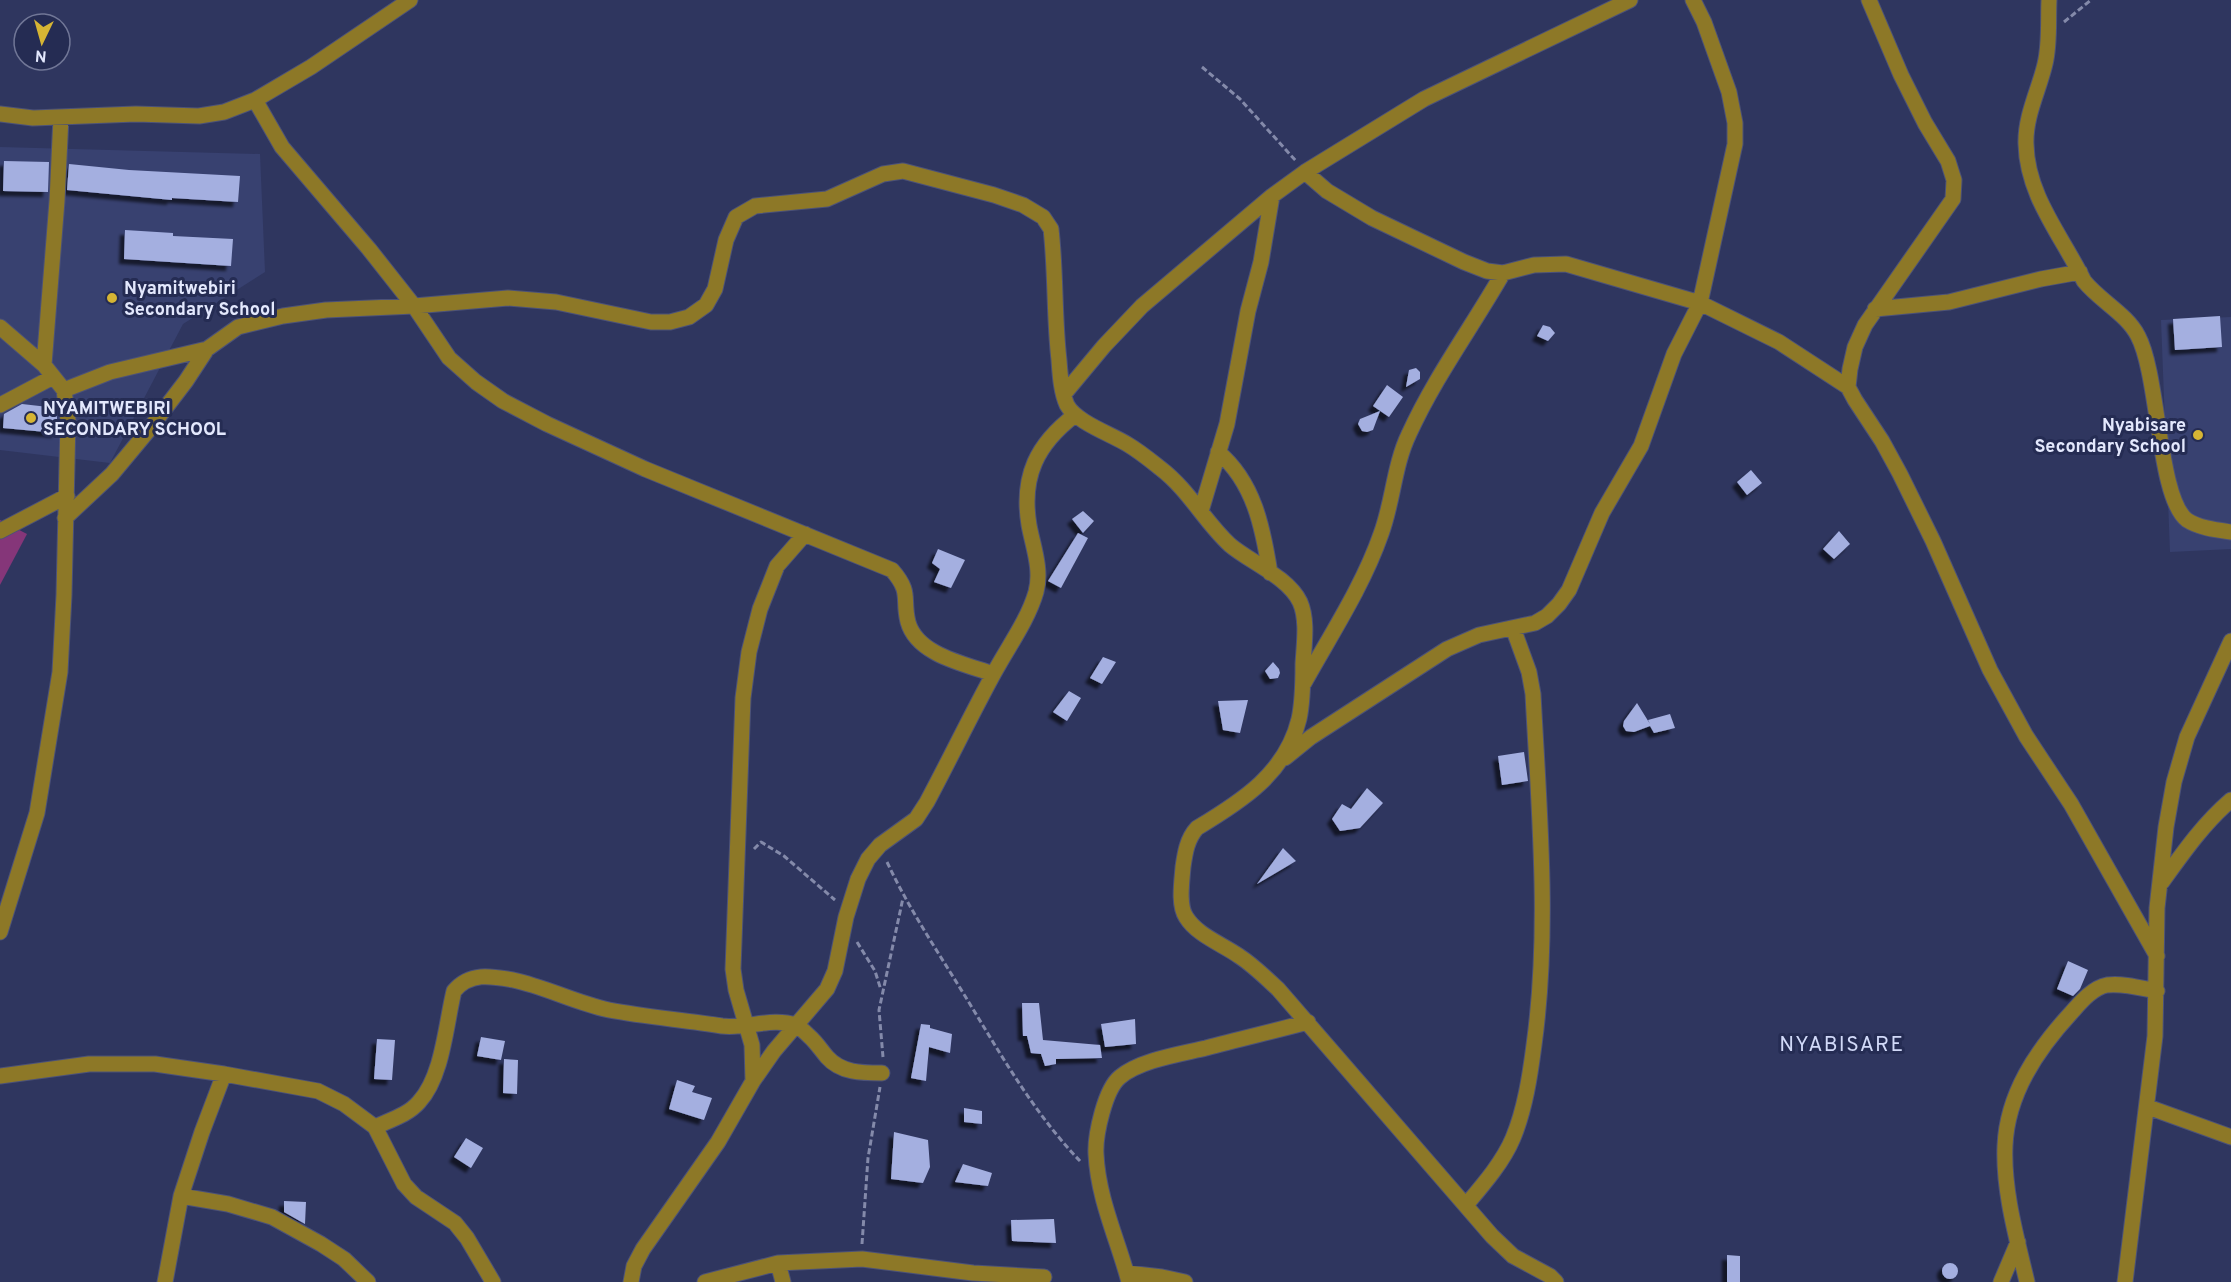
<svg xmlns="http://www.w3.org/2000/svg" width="2231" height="1282" viewBox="0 0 2231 1282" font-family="Overpass,sans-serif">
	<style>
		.built { fill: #384170 }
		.green { fill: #853679 }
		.building { fill: #a4afe0; filter: url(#shadow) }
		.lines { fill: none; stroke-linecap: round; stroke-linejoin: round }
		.minor-casing { stroke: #4c5278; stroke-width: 17 }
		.path { stroke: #848aaa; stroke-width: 3; stroke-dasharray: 6 3; stroke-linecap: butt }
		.minor { stroke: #8d7827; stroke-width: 15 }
		.poi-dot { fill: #d6b534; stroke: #252c53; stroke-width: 2 }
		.labels { text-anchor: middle; stroke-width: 6; stroke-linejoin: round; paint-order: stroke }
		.poi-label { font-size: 18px; font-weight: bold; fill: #e3e8fd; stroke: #252c53; text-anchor: start }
		.quarter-label { font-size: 21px; letter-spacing: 1.5px; fill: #d1d9f8; stroke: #252c53 }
	</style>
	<defs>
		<filter id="shadow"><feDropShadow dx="-5" dy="5" stdDeviation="1.5" flood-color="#0009"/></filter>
	</defs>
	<rect width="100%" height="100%" fill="#2f365f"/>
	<path class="built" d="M0 147 260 154 265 272 183 324 110 463 0 450Z
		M2231 317V549L2170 552 2161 320Z"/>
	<path class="green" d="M0 520 27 534 0 585Z"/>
	<path class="building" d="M4 161 49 162 48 192 3 191Z
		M69 164 129 170 240 176 238 202 172 198V200L67 190Z
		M125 230 173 233V236L233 239 231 266 124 259Z
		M2220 316 2222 347 2175 350 2173 319Z
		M1543 325 1550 327 1555 333 1548 341 1537 336Z
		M1416 368 1420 372V379L1406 387 1409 370Z
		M1387 385 1403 397 1389 417 1373 406Z
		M22 404 57 408V433L3 428 4 414Z
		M1380 411 1373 430 1367 432 1362 431 1358 424 1360 419Z
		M1751 470 1762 483 1747 495 1737 482Z
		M1083 511 1094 521 1083 533 1072 519Z
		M1839 531 1850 544 1834 559 1823 549Z
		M1078 533 1088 538 1061 588 1048 581Z
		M938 549 965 560 951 588 934 582 940 569 932 563Z
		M1103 657 1116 662 1102 684 1090 678Z
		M1273 662 1279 669 1280 673 1278 678 1270 679 1265 671Z
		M1069 691 1081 698 1067 721 1053 712Z
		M1248 700 1240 733 1223 730 1218 701Z
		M1637 703 1650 724 1648 720 1670 714 1675 728 1654 733 1650 726 1634 732 1626 731 1623 726 1624 721Z
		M1524 752 1528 781 1502 785 1498 756Z
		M1367 788 1383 803 1360 828 1340 831 1332 819 1342 804 1351 809Z
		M1283 848 1296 861 1257 884Z
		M2068 961 2088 970 2080 989 2073 996 2057 989Z
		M1022 1003H1039L1043 1040 1100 1045 1102 1058 1056 1059V1064L1045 1066 1041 1054 1031 1053 1027 1036H1023Z
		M1135 1019 1136 1044 1105 1047 1101 1024Z
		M921 1024 930 1025V1028L952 1034 950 1053 929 1047 926 1081 911 1078Z
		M481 1037 505 1041 501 1060 477 1056Z
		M377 1039 395 1040 392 1080 374 1079Z
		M504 1059 518 1060 517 1094 503 1093Z
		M677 1080 695 1086 692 1092 712 1098 704 1120 669 1109Z
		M964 1108 982 1111V1124L964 1122Z
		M894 1132 928 1140 930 1167 923 1183 891 1179Z
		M466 1138 483 1148 471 1168 454 1157Z
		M963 1164 992 1173 988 1186 955 1182Z
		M284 1201 306 1202 305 1224 284 1212Z
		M1054 1219 1056 1243 1012 1241 1011 1220Z
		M1727 1255 1740 1256V1282H1727Z
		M1942 1271a8 8 0 1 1 16 0a8 8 0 1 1-16 0Z"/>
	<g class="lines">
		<g class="minor-casing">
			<path id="minor" d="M1869 0 1901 75 1925 123 1948 161 1954 180 1953 199 1865 325 1855 347 1850 369 1848 387 1855 400 1882 441 1900 474 1933 541 1990 670 2026 736 2071 804 2157 956
				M2049 0C2048 21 2050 44 2045 64 2039 90 2025 116 2026 144 2027 196 2062 236 2084 281 2100 301 2127 314 2138 336 2159 375 2158 498 2187 520 2199 528 2217 530 2231 532
				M255 100 282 147 369 249 414 306 449 358 476 382 503 401 547 424 645 469 892 570C912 593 902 598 908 622 917 655 965 664 993 674
				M0 114 33 118 136 114 199 116 224 112 255 100 311 67 410 0
				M1305 172 1327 191 1372 218 1464 262 1487 271 1503 273 1534 265 1566 264 1700 303 1779 342 1848 387
				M1875 309 1949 302 2041 279 2080 272
				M0 327 44 365 64 390 68 420 64 595 60 672 37 813 0 932
				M44 365 57 201 61 117
				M64 390 110 372 207 349
				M1064 394 1104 346 1142 306 1272 196 1305 172 1424 99 1630 0
				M0 405 53 377
				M1218 452C1254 482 1263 528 1270 573
				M1201 511 1227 424 1248 311 1261 262 1272 196
				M65 518 112 474 147 432 186 381 207 349 238 327 283 316 326 310 414 306 508 298 556 302 651 322H670L689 317 706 305 715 289 726 240 736 217 755 206 827 199 883 174 903 171 994 195 1023 205 1043 217 1051 229C1056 273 1054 317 1059 360 1060 374 1061 392 1067 405 1076 422 1111 434 1127 444 1139 451 1150 460 1160 468 1189 490 1204 521 1230 545 1250 562 1288 577 1300 602 1308 620 1304 645 1303 664 1303 682 1303 701 1299 719 1286 773 1242 801 1197 828 1187 839 1185 853 1183 867 1182 881 1178 905 1186 917 1197 935 1222 944 1239 956 1253 965 1265 977 1278 989L1492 1236 1513 1256 1550 1276 1556 1282
				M0 531 67 496
				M1304 683C1330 636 1363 586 1381 534 1393 502 1394 465 1409 434 1435 377 1472 327 1503 273
				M1285 758 1311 737 1447 649 1479 635 1535 623 1547 616 1559 604 1569 590 1602 513 1641 446 1674 354 1700 303 1735 144V123L1729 92 1704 22 1693 0
				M2162 882C2183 853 2203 824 2231 800
				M0 1076 89 1064H155L224 1074 318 1091 344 1104 375 1127 404 1184 416 1197 455 1223 467 1238 493 1282
				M753 1081 752 1045 736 990 733 969 743 698 749 652 760 609 777 566 805 534
				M2148 1107 2231 1137
				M375 1127C390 1120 408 1115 419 1102 443 1076 446 1023 454 991 470 972 491 976 513 980 546 987 576 1003 609 1010 646 1017 685 1020 722 1026 746 1029 773 1017 795 1025 800 1027 805 1032 809 1036 816 1042 821 1050 827 1057 841 1073 862 1073 882 1073
				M181 1196 228 1204 272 1217 321 1244 344 1259 368 1282
				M1466 1205C1483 1185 1503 1162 1513 1138 1525 1109 1530 1076 1534 1045 1550 929 1539 810 1533 694L1529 672 1513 628
				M778 1263 783 1282
				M1127 1273 1162 1277 1185 1282
				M165 1282 181 1196 202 1132 224 1074
				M631 1282 634 1266 643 1249 718 1142 753 1081 774 1051 827 989 835 971 846 917 858 879 868 859 880 845 916 819 927 802C950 759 971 715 994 673 1008 647 1028 620 1036 592 1042 569 1033 547 1029 525 1021 476 1037 444 1075 415
				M705 1282 778 1263 862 1259 973 1273 1044 1277
				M1129 1282C1118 1240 1098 1199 1096 1154 1095 1135 1105 1089 1120 1077 1140 1060 1181 1054 1206 1048 1240 1039 1274 1031 1308 1022
				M2001 1282 2018 1242
				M2027 1282C2017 1239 2003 1191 2005 1146 2007 1094 2037 1050 2071 1013 2080 1003 2092 988 2107 985 2123 983 2141 988 2157 991
				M2125 1282 2155 1036 2157 908 2166 827 2174 782 2187 737 2231 641"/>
		</g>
		<path class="path" d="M2064 22 2091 0
			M1202 67 1240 99 1296 161
			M754 849 761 842 784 856 835 900
			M887 862C909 909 938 952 965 996 1000 1053 1033 1112 1080 1161
			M857 942 875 971 881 990
			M883 1057 879 1010 903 898
			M862 1244 868 1158 880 1087"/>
		<use href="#minor" class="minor"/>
	</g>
	<g class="poi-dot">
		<circle cx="112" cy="298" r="6"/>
		<circle cx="31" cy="418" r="6"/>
		<circle cx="2198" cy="435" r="6"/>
	</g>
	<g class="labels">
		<g class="poi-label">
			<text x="124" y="294">Nyamitwebiri<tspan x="124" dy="21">Secondary School</tspan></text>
			<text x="43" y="414">NYAMITWEBIRI<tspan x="43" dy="21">SECONDARY SCHOOL</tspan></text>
			<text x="2186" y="431" text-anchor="end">Nyabisare<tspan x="2186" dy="21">Secondary School</tspan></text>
		</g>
		<g class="quarter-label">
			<text x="1842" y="1051">NYABISARE</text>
		</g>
	</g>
	<g transform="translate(42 42) rotate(185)"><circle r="28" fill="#252c53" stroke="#717797" stroke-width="1.5"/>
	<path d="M0-4.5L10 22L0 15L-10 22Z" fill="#d6b534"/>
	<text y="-9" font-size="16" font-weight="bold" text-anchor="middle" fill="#e3e8fd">N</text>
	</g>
</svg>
